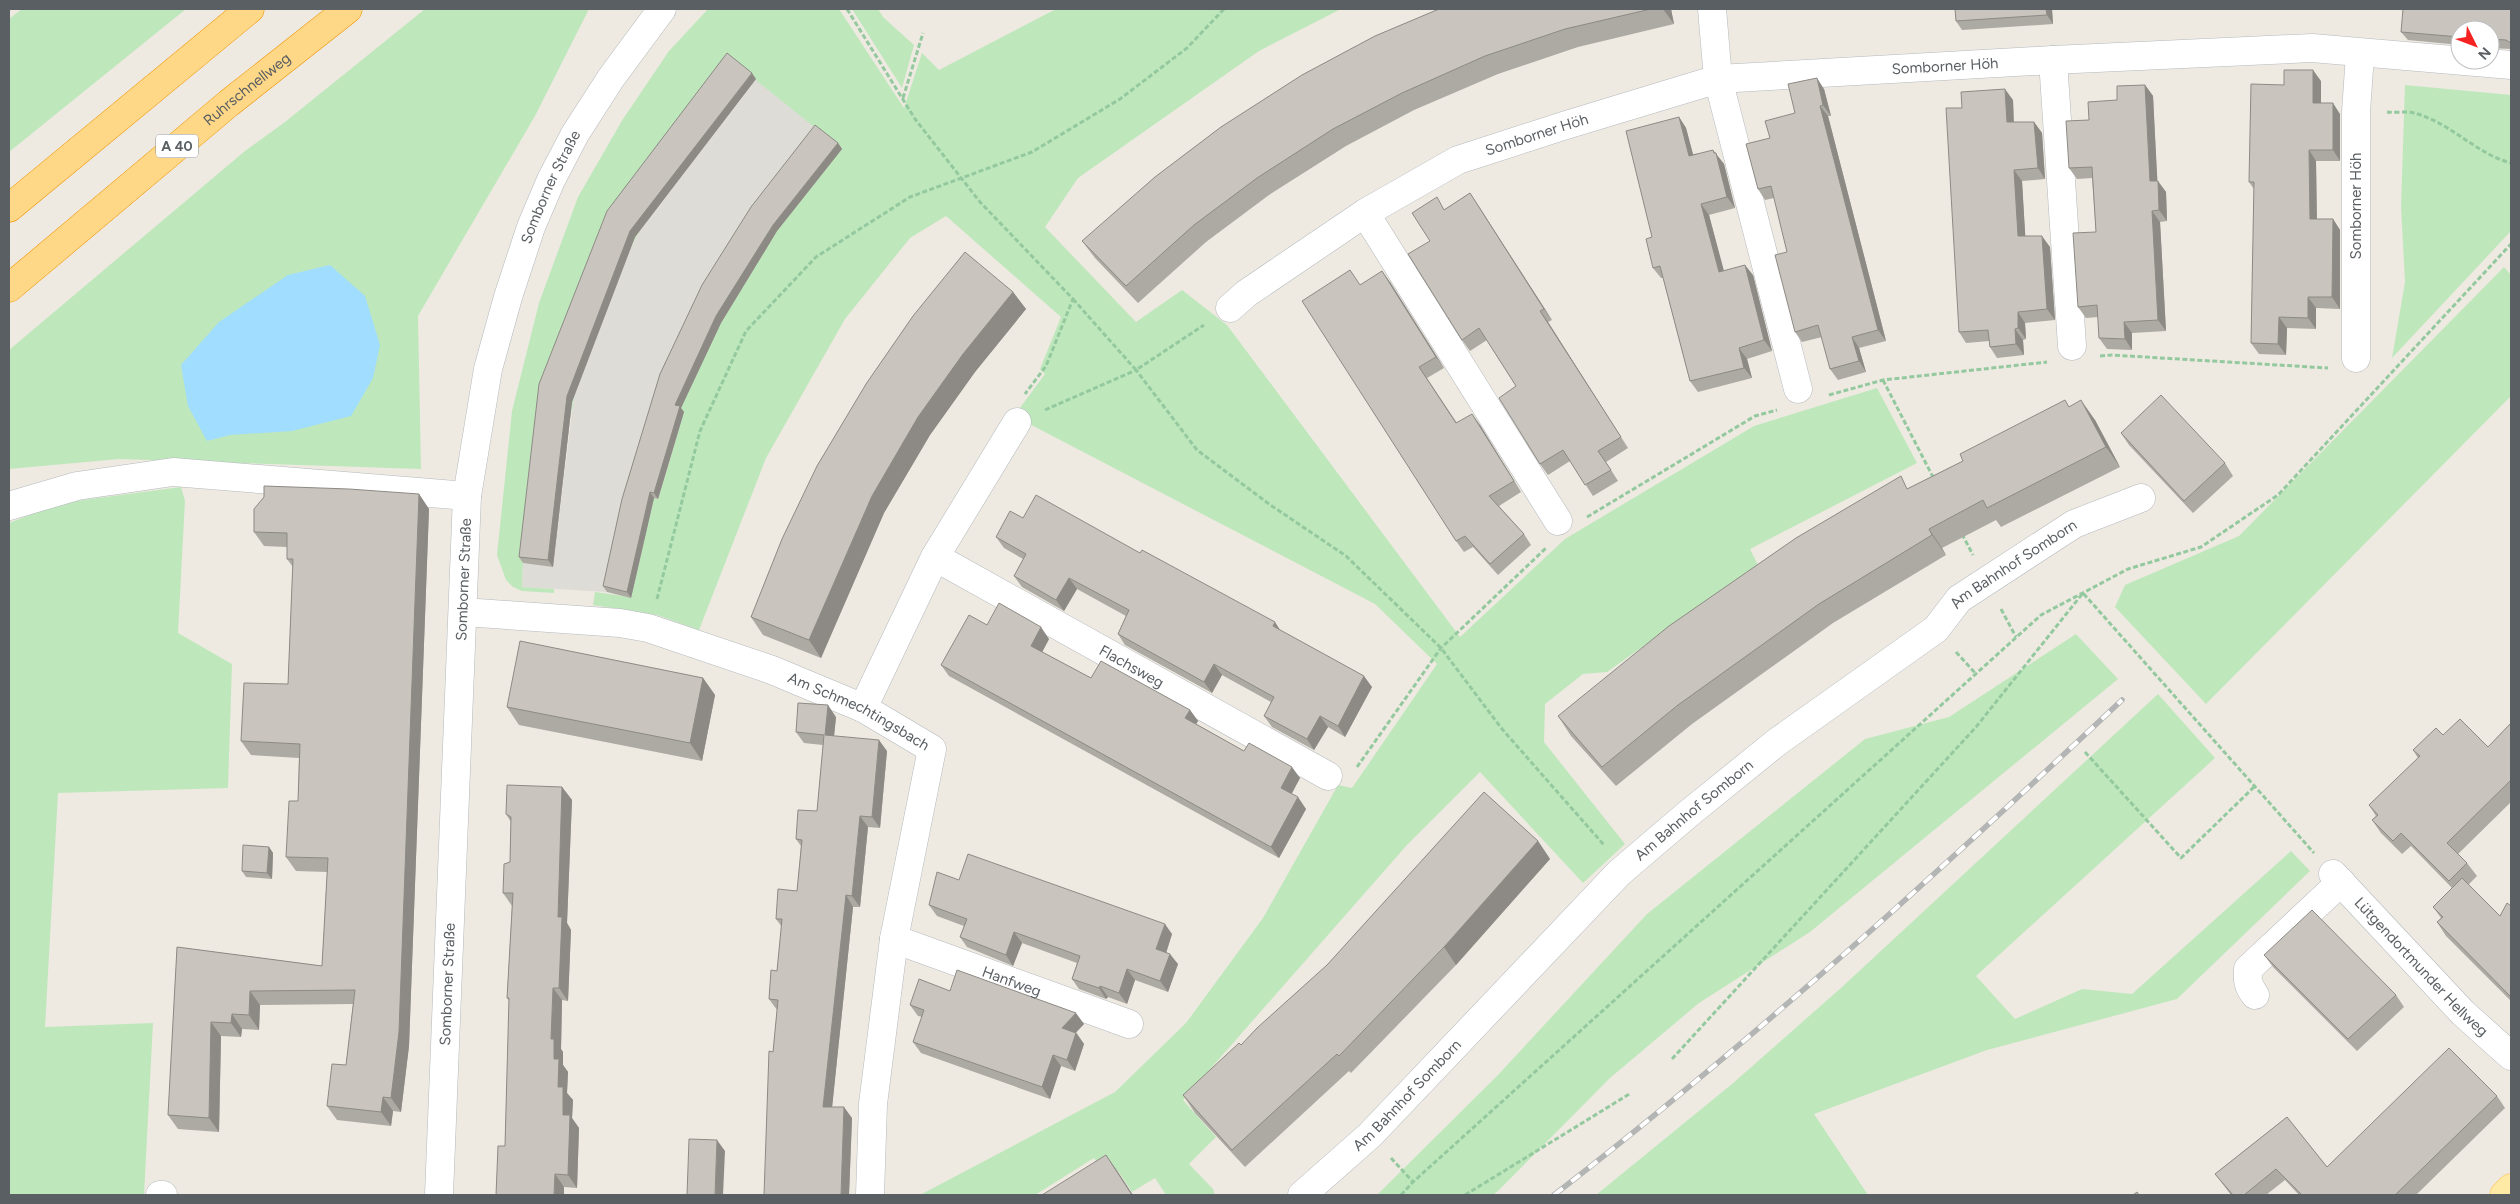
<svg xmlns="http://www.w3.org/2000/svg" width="2520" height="1204" viewBox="0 0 2520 1204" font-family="Figtree,sans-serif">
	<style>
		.industrial { fill: #dedcd6 }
		.green { fill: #bfe7bc }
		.water { fill: #a0ddff }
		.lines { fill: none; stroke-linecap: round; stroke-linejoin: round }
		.minor-casing { stroke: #b4b8bd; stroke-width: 29 }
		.major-casing { stroke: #fabd4e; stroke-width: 29 }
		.highway-casing { stroke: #ef9300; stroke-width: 29 }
		.path { stroke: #94c99f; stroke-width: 3; stroke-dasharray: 5 2.5; stroke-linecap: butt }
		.minor { stroke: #fff; stroke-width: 28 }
		.major { stroke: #ffeaa5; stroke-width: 28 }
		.highway { stroke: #ffd887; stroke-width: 28 }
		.rail-casing { stroke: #b3b4b4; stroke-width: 5.5 }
		.rail { stroke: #fff; stroke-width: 4; stroke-dasharray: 11; stroke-linecap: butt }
		.wall { fill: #ada9a3 }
		.shaded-wall { fill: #8d8a85 }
		.building { fill: #c9c5be; stroke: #8d8a85 }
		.labels { text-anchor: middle; stroke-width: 4.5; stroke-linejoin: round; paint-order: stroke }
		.shield { fill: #fff; stroke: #8c8f92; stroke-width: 1 }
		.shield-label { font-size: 14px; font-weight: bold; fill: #5a5f63 }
		.street-label { font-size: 15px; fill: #5a5f63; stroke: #fff }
	</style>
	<rect width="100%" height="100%" fill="#eeeae1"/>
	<path class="industrial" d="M756 79 819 131 754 216 607 592 522 587 523 563 553 566 574 396 631 247 640 230Z"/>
	<path class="green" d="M22 9H186L9 152V19Z
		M425 9H589L535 116 418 316 421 469 119 459 9 469V350L245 151 285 122Z
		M708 9H839L904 108 922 53 939 70 1056 9H1341L1259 51 1078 178 1045 227 1136 322 1182 290 1227 325 1460 637 1565 539 1754 426 1877 388 1917 463 1750 549 1758 565 1607 672 1583 674 1545 704 1544 742 1625 844 1583 883 1480 772 1407 845 1183 1100 1216 1137 1189 1164 1213 1189 1215 1195H1166L1155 1178 1132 1192 1118 1171 1107 1178 1094 1158 1035 1195H920L1115 1092 1186 1023 1263 918 1338 785 1352 788 1437 664 1375 604 1014 416 1045 374 1040 369 1061 317 946 216 910 238 845 319 766 458 699 630 657 615 593 605 595 592 631 597V491L658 499 684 412 657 404 723 318 819 131 731 60 616 211 640 230 631 247 604 235 570 420 523 563 522 587 554 589V593L522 591 513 587 506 580 497 555 512 411 539 303 578 197 623 119 669 51Z
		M852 9H878L883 17 914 45 902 88Z
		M2405 85 2511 95V231L2392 358 2405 282 2401 206Z
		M2504 267 2511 275V396L2206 704 2115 607 2125 585 2239 536Z
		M181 487 185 501 178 633 232 664 228 788 58 793 45 1027 153 1023 144 1195H9V523L60 503Z
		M2076 634 2118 679 1810 932 1699 1003 1610 1078 1499 1190 1493 1195H1377L1497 1076 1647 914 1865 739 1949 717Z
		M2158 694 2215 758 1976 976 2015 1019 2082 989 2132 994 2291 851 2310 871 2177 999 1987 1050 1814 1114 1868 1195H1596L1732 1084 1842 987Z"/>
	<path class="water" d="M330 265 365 296 380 345 373 378 351 416 292 431 230 435 207 441 188 406 181 365 219 322 288 275Z"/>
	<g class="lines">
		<g class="minor-casing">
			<g id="minor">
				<path d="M1712 9 1718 79 1798 389"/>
				<path d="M2053 60 2072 346"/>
				<path d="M1365 213 1558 521"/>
				<path id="s1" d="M1230 308 1247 293 1365 213 1458 160 1563 126 1718 79 2053 60 2312 48 2511 65"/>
				<path d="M2356 358V112L2360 54"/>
				<path d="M9 506 77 486 173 472 467 496"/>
				<path id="s2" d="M935 557 1328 776"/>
				<path id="s3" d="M464 612 620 623 648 628 772 670 863 708 932 749 894 939 873 1104 870 1195"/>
				<path d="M863 708 935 557 1017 422"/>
				<path id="s4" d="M2333 874 2463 1013 2511 1056"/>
				<path id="s5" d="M894 939 1129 1024"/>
				<path d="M2255 995C2248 986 2247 980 2248 969L2341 882"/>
				<path d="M160 1195H163"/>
				<path id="s6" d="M439 1195 467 496 488 369 508 297 531 227 551 180 575 134 611 78 662 9"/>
				<path id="s7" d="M1302 1195 1370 1135 1619 873 1688 814 1777 742 1936 629 1959 599 2074 524 2141 498"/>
			</g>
		</g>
		<g class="major-casing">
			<path id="major" d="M2504 1195 2511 1188"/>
		</g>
		<g class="highway-casing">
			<g id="highway">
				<path d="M9 208 250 9"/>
				<path id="s8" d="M9 288 229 103 348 9"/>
			</g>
		</g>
		<path class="path" d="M847 9 915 119 980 202 1073 299 1046 366 1025 394
			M903 98 923 33
			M2387 112C2395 113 2406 111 2414 113 2450 122 2476 154 2511 163
			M1073 299 1136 370 1204 325
			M2100 356 2112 355 2328 368
			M1883 380 1934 479
			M1829 395 1883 380 2047 362
			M1045 410 1136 370 1197 450 1269 504 1346 556 1441 648 1502 729 1604 845
			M1587 517 1755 416 1777 410
			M1962 534 1973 555
			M657 599 700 431 746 331 816 257 910 197 1032 152 1120 99 1187 48 1224 9
			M2001 609 2016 637
			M1956 652 1976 674
			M2085 752 2181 858 2255 786
			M1357 767 1441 648 1546 548
			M1672 1059 1976 727 2083 593 2314 853
			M1391 1158 1413 1182
			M1401 1195 1413 1182 2041 615 2128 569 2201 547 2278 495 2511 244
			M1465 1195 1631 1093"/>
		<use href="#minor" class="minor"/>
		<use href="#major" class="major"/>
		<use href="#highway" class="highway"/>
		<g class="rail-casing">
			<path id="rail" d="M1554 1195C1753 1041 1939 872 2122 700"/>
		</g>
		<use href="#rail" class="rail"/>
	</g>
	<path class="wall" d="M1439 9H1671L1674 24 1578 47 1498 74 1414 110 1346 146 1269 195 1206 242 1138 303 1095 258 1082 241Z
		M1955 9H2052L2053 24 1962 30 1956 21Z
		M2511 9V49L2490 48V30H2460V45L2408 40 2401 32Z
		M756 79 635 237 572 402 553 567 523 563 519 557 607 211Z
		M2321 81V103L2340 114V161H2316L2317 219H2333L2340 230V309L2316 308V329L2287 328 2286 355 2259 354 2251 343 2254 189 2249 182 2284 85Z
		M2145 85 2153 96 2157 181 2166 192 2167 221 2160 222 2166 331 2132 333V350L2107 349 2099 338 2098 317 2086 318 2078 307 2096 232 2092 178 2077 179 2069 168 2117 100Z
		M1824 89 1831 116H1828L1886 341 1859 348 1866 372 1838 380 1830 369 1822 337 1802 342 1795 332 1787 252 1774 198 1765 200 1758 189 1770 138 1795 113Z
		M2013 100 2014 122H2034L2042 133 2045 179 2022 181 2025 236 2050 247 2055 320 2025 323 2026 339 2023 340 2024 355 1997 358 1990 347 1989 341 1966 343 1959 332 1962 108Z
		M1679 117 1686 128 1693 154 1715 153 1724 164 1735 208 1709 215 1723 270 1753 275 1772 351 1747 359 1752 378 1698 392 1690 381 1663 278H1661L1653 268 1652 237Z
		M838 143 842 149 777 231 721 323 681 408 684 412 658 499 654 498 631 598 607 592 603 586 660 374Z
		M1470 193 1552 320 1548 322 1628 448 1606 462 1618 481 1593 496 1570 461 1548 475 1540 464 1516 386 1487 340 1470 351 1462 340 1430 241 1445 209Z
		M1390 282 1444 368 1427 378 1457 423 1480 425 1521 492 1499 506 1524 534 1531 545 1498 575 1473 547 1464 552 1456 541 1361 285Z
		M1013 292 1026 309 975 372 930 435 884 513 821 658 763 635 751 617Z
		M2070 407 2095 420 2120 467 2001 527 1996 520 1942 548 1946 555 1833 623 1692 724 1616 786 1571 736 1558 716 1909 488 1963 461Z
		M2121 433 2225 463 2233 476 2193 513 2129 445Z
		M419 494 429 509 409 1046 401 1112 393 1111 391 1126 337 1120 327 1106 346 1065 353 1004 260 1005 259 1030 242 1029 241 1037 221 1036 219 1132 178 1129 168 1115 177 947 322 966 327 872 296 871 286 857 298 801 299 758 251 755 241 741 288 684 293 567 287 559V547L264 546 254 532Z
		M1023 518 1280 630 1372 687 1345 737 1328 727 1314 750 1272 727 1264 716 1271 702 1222 675 1212 693 1125 645 1118 634 1126 616 1077 589 1064 611 1022 587 1014 576 1023 559 1004 548 996 537Z
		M987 625 1049 639 1042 652 1091 678 1190 710 1198 721 1196 724 1244 751 1300 778 1291 794 1306 809 1279 858 949 676 941 665Z
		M703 678 715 695 702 761 519 725 507 707Z
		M836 717 834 736 887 751 880 828 868 827 860 907H853L832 1107 852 1118 849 1195 773 1052 777 1010 769 999 777 971 782 927 776 919 797 891 801 846 796 839 817 811 823 745 804 743 796 732Z
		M2511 723V802L2458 854 2467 863 2477 876 2468 885 2500 916 2511 906V1001L2446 936 2437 922 2441 918 2433 907 2452 888 2411 846 2402 854 2381 833 2372 820 2376 816 2369 805 2418 758 2413 750 2443 735 2488 747Z
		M562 787 572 800 567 923 571 930 568 1001 562 1000 561 1049 563 1052V1065L568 1072 567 1093 573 1100 572 1118 579 1128 577 1188 564 1187 505 1146 509 1001 507 998 512 906 503 893 510 862 511 822 506 814Z
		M1538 841 1550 859 1456 965 1351 1073 1349 1071 1245 1167 1195 1113 1183 1095Z
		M269 847 273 853 272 879 246 877 242 871Z
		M959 880 1172 934 1166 952 1178 964 1168 992 1135 980 1127 1004 1108 997 1106 999 1079 989 1072 979 1077 963 1022 943 1013 966 967 947 960 937 964 926 937 916 929 905Z
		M2264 955 2396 995 2404 1007 2357 1051 2273 967Z
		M950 991 1084 1024 1076 1032 1084 1044 1075 1071 1061 1066 1050 1099 921 1053 913 1042 922 1017 918 1016 910 1005Z
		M2497 1096 2505 1108 2416 1195H2299L2285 1180 2266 1195H2231L2215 1174 2287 1117 2327 1167Z"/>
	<path class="shaded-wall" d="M1663 9H1671L1674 24Z
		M2046 9H2052L2053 24 2047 15Z
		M2313 70 2321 81V114L2313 103Z
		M752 73 756 79 635 237 572 402 553 567 548 560 567 396 630 231Z
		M1817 78 1824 89 1831 116 1823 105Z
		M2145 85 2153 96 2158 192 2150 181Z
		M2005 89 2013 100 2014 133 2007 122Z
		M2333 103 2340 114V161L2333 150Z
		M1820 106 1828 116 1886 341 1878 330Z
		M1679 117 1686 128 1696 166 1689 156Z
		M2034 122 2042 133 2045 179 2038 168Z
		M838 143 842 149 777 231 721 323 681 408 684 412 658 499 654 493 675 405 716 316 773 225Z
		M1713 150 1724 164 1735 208 1727 197Z
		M2309 150 2316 161 2317 230 2310 219Z
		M2014 170 2022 181 2026 247 2018 236Z
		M2158 181 2166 192 2167 221 2159 210Z
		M1470 193 1478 205 1552 320 1544 309Z
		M1701 204 1709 215 1727 282 1719 272Z
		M2152 211 2160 222 2166 331 2158 320Z
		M2333 219 2340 230V309L2332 297Z
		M2042 236 2050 247 2055 320 2047 309Z
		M1745 265 1753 275 1772 351 1764 340Z
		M1382 271 1390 282 1444 368 1436 357Z
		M1013 292 1026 309 975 372 930 435 884 513 821 658 809 640 872 496 918 417 963 354Z
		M2308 297 2316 308V329L2308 318Z
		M1540 311 1548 322 1628 448 1621 437Z
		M2018 312 2025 323 2026 339 2018 328Z
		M2279 317 2287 328 2286 355 2278 344Z
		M2124 322 2132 333V350L2125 339Z
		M2015 329 2023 340 2024 355 2016 344Z
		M1852 337 1859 348 1866 372 1859 361Z
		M1739 348 1747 359 1752 378 1744 368Z
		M2081 400 2095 420 2120 467 2106 447Z
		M1472 414 1480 425 1521 492 1514 481Z
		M650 492 654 498 631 598 627 592Z
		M419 494 429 509 409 1046 401 1112 391 1098Z
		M1929 529 1942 548 1946 555 1932 535Z
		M1069 578 1077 589 1064 611 1056 600Z
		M1275 622 1282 633 1273 626Z
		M1041 627 1049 639 1039 658 1031 646Z
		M1214 664 1222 675 1212 693 1204 682Z
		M1364 676 1372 687 1345 737 1338 726Z
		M703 678 715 695 702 761 690 743Z
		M828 705 836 717 833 746 825 735Z
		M1190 710 1198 721 1193 729 1185 718Z
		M1320 716 1328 727 1314 750 1307 739Z
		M879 740 887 751 880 828 872 817Z
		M1292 767 1300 778 1289 799 1281 788Z
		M562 787 572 800 567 923 571 930 568 1001 559 988 558 917Z
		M1298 797 1306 809 1279 858 1271 847Z
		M860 816 868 827 860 907 852 896Z
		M1538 841 1550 859 1456 965 1444 947Z
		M269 847 273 853 272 879 267 873Z
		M846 895 853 907 831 1118 823 1107Z
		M1165 924 1172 934 1164 960 1156 949Z
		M1014 932 1022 943 1013 966 1006 955Z
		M1170 954 1178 964 1168 992 1160 981Z
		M1127 969 1135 980 1127 1004 1119 993Z
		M1100 986 1108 997 1106 999 1099 988Z
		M553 988 562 1000 561 1049 563 1052V1065L568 1072 567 1093 573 1100 572 1118 579 1128 577 1188 568 1175 563 1115 554 1059 551 1039Z
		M250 991 260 1005 259 1030 249 1015Z
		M1076 1013 1084 1024 1070 1039 1062 1028Z
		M232 1014 242 1029 241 1037 231 1023Z
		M211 1022 221 1036 219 1132 209 1118Z
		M1076 1033 1084 1044 1075 1071 1067 1060Z
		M1053 1055 1061 1066 1050 1099 1042 1087Z
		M383 1097 393 1111 391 1126 381 1112Z
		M844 1107 852 1118 849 1195H841Z
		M717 1140 725 1151 723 1195H715Z
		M1106 1155 1118 1172 1133 1195H1132Z
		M555 1174 564 1187V1195H554Z"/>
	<path class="building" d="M1439 9H1651L1565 29 1485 56 1402 93 1333 129 1257 178 1194 225 1126 286 1082 241 1155 177 1221 127 1302 75 1375 36Z
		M1955 9H2046L2047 15 1956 21Z
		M2403 9H2511V43L2506 40 2490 39V30H2460V37L2401 32Z
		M727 53 752 73 630 231 567 396 548 560 519 557 539 384 607 211Z
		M2284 70H2313V103H2333V150H2309L2310 219H2333L2332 297H2308V318L2279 317 2278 344 2251 343 2254 182H2249L2251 84 2284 85Z
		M1817 78 1823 105 1820 106 1878 330 1852 337 1859 361 1830 369 1818 325 1795 332 1775 255 1787 252 1771 186 1758 189 1746 144 1770 138 1765 121 1795 113 1788 84Z
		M2145 85 2150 181H2158L2159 210 2152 211 2158 320 2124 322 2125 339 2099 338 2097 305 2078 307 2073 233 2096 232 2092 167 2069 168 2066 121 2089 120 2088 102 2117 100V86Z
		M2005 89 2007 122H2034L2038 168 2014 170 2018 236H2042L2047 309 2018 312V328L2015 329 2016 344 1990 347 1988 330 1959 332 1946 108H1962L1961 92Z
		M1679 117 1689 156 1713 150 1714 153H1716L1727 197 1701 204 1719 272 1745 265 1764 340 1739 348 1744 368 1690 381 1660 266 1653 268 1646 239 1652 237 1626 131Z
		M815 125 838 143 773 225 716 316 675 405 680 406 654 493 650 492 627 592 603 586 622 499 660 374 702 285 751 207Z
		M1470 193 1544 309 1540 311 1621 437 1598 451 1611 470 1585 485 1563 450 1540 464 1499 398 1516 386 1479 328 1462 340 1408 254 1430 241 1412 213 1437 197 1444 210Z
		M965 252 1013 292 963 354 918 417 872 496 809 640 751 617 782 539 817 466 866 384 913 316Z
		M1350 270 1360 285 1382 271 1436 357 1419 367 1456 423 1472 414 1514 481 1489 496 1524 534 1490 564 1465 536 1456 541 1302 301Z
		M2161 395 2225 463 2184 501 2121 433Z
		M2065 400 2069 407 2081 400 2106 447 1987 508 1983 500 1929 529 1932 535 1819 604 1678 705 1602 767 1558 716 1669 626 1796 538 1901 476 1907 489 1963 461 1960 454Z
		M264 486 349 489 419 494 399 1032 391 1098 383 1097 381 1112 327 1106 332 1064 346 1065 355 990 250 991 249 1015 232 1014 231 1023 211 1022 209 1118 168 1115 177 947 322 966 328 858 286 857 289 801H298L300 744 241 741 244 683 288 684 293 559H287V533L254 532V509L264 497Z
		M1036 495 1140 553 1142 550 1275 622 1273 626 1364 676 1338 726 1320 716 1307 739 1264 716 1274 697 1214 664 1204 682 1118 634 1129 610 1069 578 1056 600 1014 576 1026 554 996 537 1010 511 1023 518Z
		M999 603 1041 627 1031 646 1091 678 1101 661 1190 710 1185 718 1244 751 1249 743 1292 767 1281 788 1298 797 1271 847 941 665 969 615 987 625Z
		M520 641 703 678 690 743 507 707Z
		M798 703 828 705 825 735 879 740 872 817 860 816 852 896 846 895 823 1107H844L841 1195H764L769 1051 773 1052 778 1000 769 999 771 970 777 971 782 919H776L778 889 797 891 802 840 796 839 798 810 817 811 824 735 796 732Z
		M2460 719 2488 747 2511 723V780L2447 843 2467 863 2449 881 2401 833 2393 841 2372 820 2378 815 2369 805 2420 756 2413 750 2436 728 2443 735Z
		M507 785 562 787 558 917H562L559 988H553L551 1039H554V1059H559L558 1087H563V1115H570L568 1175 555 1174 554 1195H496L498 1146H505L509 998H507L513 893H503L504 864 510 862 511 817 506 814Z
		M1484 792 1538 841 1444 947 1339 1056 1337 1054 1232 1150 1183 1095 1239 1043 1241 1045 1257 1028 1327 965Z
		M243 845 269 847 267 873 242 871Z
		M968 854 1165 924 1156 949 1170 954 1160 981 1127 969 1119 993 1100 986 1099 988 1072 979 1080 956 1014 932 1006 955 960 937 967 919 929 905 937 872 959 880Z
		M2462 878 2500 916 2507 903 2511 906V997L2437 922 2443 917 2433 907Z
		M2312 910 2396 995 2348 1039 2264 955Z
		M957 970 1076 1013 1062 1028 1076 1033 1067 1060 1053 1055 1042 1087 913 1042 924 1010 910 1005 919 979 950 991Z
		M2449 1048 2497 1096 2395 1195H2302L2276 1169 2244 1195H2233L2215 1174 2287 1117 2327 1167Z
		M689 1139 717 1140 715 1195H687Z
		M1106 1155 1132 1195H1042Z
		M2137 1192 2139 1195H2133Z"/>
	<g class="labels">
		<rect class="shield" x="156" y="134.5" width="42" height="23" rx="4"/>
		<g class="shield-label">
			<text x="177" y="151">A 40</text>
		</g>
		<g class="street-label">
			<text dy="5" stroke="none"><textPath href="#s1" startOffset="772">Somborner Höh</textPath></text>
			<text dy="5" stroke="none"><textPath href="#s8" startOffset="310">Ruhrschnellweg</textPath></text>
			<text dy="5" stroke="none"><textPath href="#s1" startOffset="355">Somborner Höh</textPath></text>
			<text dy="5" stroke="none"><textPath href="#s6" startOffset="1021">Somborner Straße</textPath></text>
			<text transform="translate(2356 206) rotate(-90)" y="5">Somborner Höh</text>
			<text dy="5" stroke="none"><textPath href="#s7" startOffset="955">Am Bahnhof Somborn</textPath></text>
			<text dy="5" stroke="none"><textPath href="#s6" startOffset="616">Somborner Straße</textPath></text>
			<text dy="5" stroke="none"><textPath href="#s2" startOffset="225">Flachsweg</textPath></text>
			<text dy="5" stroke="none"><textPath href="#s3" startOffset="412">Am Schmechtingsbach</textPath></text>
			<text dy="5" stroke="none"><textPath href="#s7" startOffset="550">Am Bahnhof Somborn</textPath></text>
			<text dy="5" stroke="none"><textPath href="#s4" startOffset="128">Lütgendortmunder Hellweg</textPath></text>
			<text dy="5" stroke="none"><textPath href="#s5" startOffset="125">Hanfweg</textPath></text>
			<text dy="5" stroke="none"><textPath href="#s6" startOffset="211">Somborner Straße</textPath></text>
			<text dy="5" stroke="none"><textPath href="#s7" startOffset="145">Am Bahnhof Somborn</textPath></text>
		</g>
	</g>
	<rect width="2520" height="1204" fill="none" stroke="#5a5f63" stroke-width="20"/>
	<g transform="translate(2475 45) rotate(132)"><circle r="24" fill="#ffffff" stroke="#bdbfc1"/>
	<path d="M0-4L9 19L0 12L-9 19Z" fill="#f42221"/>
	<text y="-8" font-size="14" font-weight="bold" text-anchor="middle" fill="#5a5f63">N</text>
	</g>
</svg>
